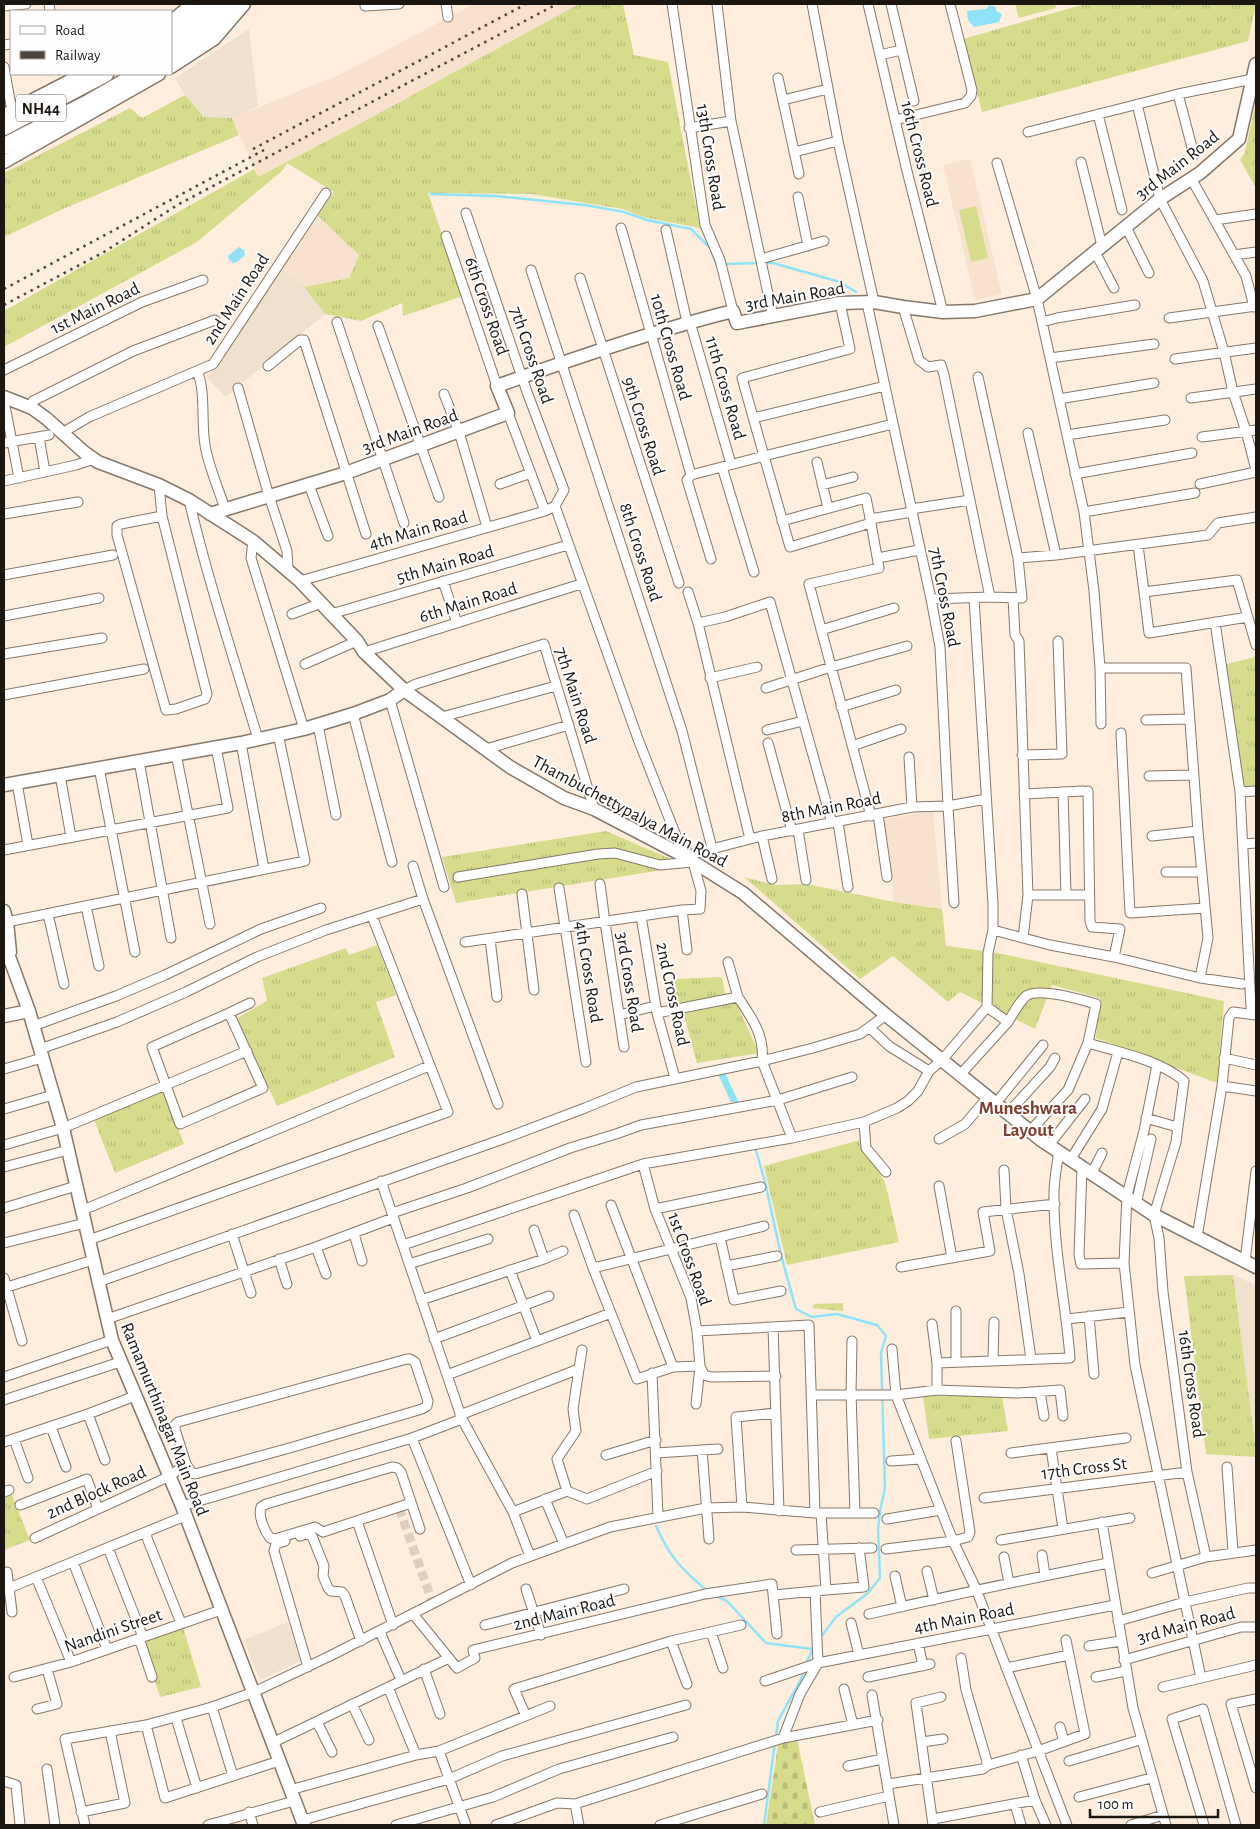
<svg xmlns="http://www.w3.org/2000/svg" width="1260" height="1829" viewBox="0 0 1260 1829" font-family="'Alegreya Sans',sans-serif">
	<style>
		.commercial { fill: #efe1cd }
		.built { fill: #f9e2cd }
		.grass { fill: url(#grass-tufts) }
		.cemetery { fill: url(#cemetery-stones) }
		.park { fill: url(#park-crowns) }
		.pitch { fill: #d6dc8c }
		.water { fill: #8ee3f7 }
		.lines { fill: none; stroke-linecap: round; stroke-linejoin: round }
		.stream { stroke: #8ee3f7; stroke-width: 2.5 }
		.street-tunnel { stroke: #ddcebf; stroke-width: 9; stroke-dasharray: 9 4.5; stroke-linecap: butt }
		.street-casing { stroke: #867769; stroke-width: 11 }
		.secondary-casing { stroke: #867769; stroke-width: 15 }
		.highway-casing { stroke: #867769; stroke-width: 19 }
		.street { stroke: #fff; stroke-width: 9 }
		.secondary { stroke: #fff; stroke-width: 12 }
		.highway { stroke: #fff; stroke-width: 16 }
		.rail { stroke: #4d443d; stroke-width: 2.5; stroke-dasharray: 2.5 5; stroke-linecap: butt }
		.labels { text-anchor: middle; stroke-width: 4; stroke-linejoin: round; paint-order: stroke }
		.shield { fill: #fefefe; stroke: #605c58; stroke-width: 1 }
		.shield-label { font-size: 16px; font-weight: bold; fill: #1c1611 }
		.street-label { font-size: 18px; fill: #1c1611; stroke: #fefefe }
		.neighbourhood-label { font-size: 19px; font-weight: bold; fill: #823d2c; stroke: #fefefe }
	</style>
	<defs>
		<pattern id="grass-tufts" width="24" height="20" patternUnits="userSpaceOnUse" patternTransform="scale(1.25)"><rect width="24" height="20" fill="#d6dc8c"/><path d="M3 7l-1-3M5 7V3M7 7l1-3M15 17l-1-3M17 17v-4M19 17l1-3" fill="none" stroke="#b7bc78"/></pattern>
		<pattern id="cemetery-stones" width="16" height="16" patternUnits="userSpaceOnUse" patternTransform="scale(1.25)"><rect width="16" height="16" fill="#d6dc8c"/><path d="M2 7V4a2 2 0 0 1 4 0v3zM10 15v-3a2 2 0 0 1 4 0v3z" fill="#b7bc78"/></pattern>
		<pattern id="park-crowns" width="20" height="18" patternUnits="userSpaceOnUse" patternTransform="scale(1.25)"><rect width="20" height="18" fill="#d6dc8c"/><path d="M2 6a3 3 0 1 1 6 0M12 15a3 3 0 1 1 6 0" fill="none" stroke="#b7bc78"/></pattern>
	</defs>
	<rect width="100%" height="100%" fill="#ffeede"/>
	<path class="commercial" d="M249 29 258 106 232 118 204 117 185 95 175 78Z
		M281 267 304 287 325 314 226 397 207 378Z
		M1233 1275 1256 1285V1451Z
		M288 1622 300 1661 260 1680 244 1640Z"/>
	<path class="built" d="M474 4H579L361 123 258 177 232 118 339 75Z
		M970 159 1002 294 975 300 943 165Z
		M317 216 360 255 349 278 304 287 281 267Z
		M933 811 942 909 894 902 884 819Z"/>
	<path class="grass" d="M579 4H623L634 55 668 62 700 228 643 217 623 209 531 194 428 193 463 296 403 316 402 303 361 321 325 314 304 287 349 278 359 255 317 215 334 192 287 163 283 170 197 242 4 347V311L254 169 258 177 361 123Z
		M1085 4H1256L1248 41 982 112 963 39Z
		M185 95 204 117 232 118 239 135 63 209 4 237V173L130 108 142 118Z
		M1255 657 1256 787 1243 788 1226 664Z
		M606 831 687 866 456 903 442 857Z
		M744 877 775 885 807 884 894 902 942 909 946 946 993 952 1224 1001 1217 1083 1096 1038 1099 998 1052 985 1035 1029 960 992 948 1002 893 956 860 979Z
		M377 945 396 995 376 1002 395 1057 277 1106 237 1018 267 1001 262 978 346 948 349 955Z
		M722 977 725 994 677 1004 673 979Z
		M735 1001 759 1053 697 1063 683 1012Z
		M163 1090 184 1144 115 1173 94 1120Z
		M860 1140 885 1182 899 1242 787 1265 764 1166Z
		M1233 1275 1256 1451V1457L1206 1454 1184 1276Z
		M923 1396H1002L1008 1431 929 1439Z
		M11 1493 30 1540 4 1550V1496Z
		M183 1627 201 1687 160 1697 142 1642Z"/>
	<path class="cemetery" d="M797 1739 815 1825H766L778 1745Z"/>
	<path class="park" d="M1256 102V188L1240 160 1245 152Z
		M843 1303V1311L812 1308 814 1304Z"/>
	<path class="pitch" d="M1015 4H1055L1056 8 1019 18Z
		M976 206 988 258 971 262 959 210Z"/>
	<path class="water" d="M990 5 996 7V11L1002 14 999 22 974 27 968 20 967 11 986 9Z
		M239 247 244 250 245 255 237 262 233 263 229 260 228 256Z
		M724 1071 739 1103 731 1102 717 1072Z"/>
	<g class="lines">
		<path class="stream" d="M431 194 495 196 585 205 624 212 647 220 691 229 711 249 716 264H719
			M764 263H773L840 282 856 292
			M724 264 759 263
			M755 1147 765 1182 781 1255 796 1309 812 1317 837 1314 877 1325 886 1336 881 1353 885 1488 880 1511 878 1529 880 1578 868 1593 836 1617 820 1638
			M656 1526C670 1558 682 1569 707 1591
			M716 1596 727 1601 766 1643 812 1649
			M806 1664 814 1646
			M776 1737 778 1721 801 1679 804 1671
			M764 1825 775 1742"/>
		<path class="street-tunnel" d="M399 1508 433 1604"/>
		<g class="street-casing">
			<path id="street" d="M49 4 50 11
				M446 4 448 17
				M672 4 705 225 720 260 733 311
				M717 4 731 121 773 317
				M812 4 838 141 874 302
				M868 4 907 171 943 312
				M891 4 914 101
				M4 6 26 4
				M365 6 399 4
				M4 45 11 44
				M880 55 901 50
				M4 67 12 111
				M778 78 799 174
				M1178 94 1194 155
				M783 100 828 89
				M1137 104 1160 199 1203 281 1224 352 1233 392 1246 431 1256 470
				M1098 114 1122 210
				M895 120 965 103 971 96 972 90 950 4
				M689 128 731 121
				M1028 132 1178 94 1253 79
				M794 152 838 141
				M1081 162 1102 246
				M997 163 1037 299 1084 512 1094 591 1100 668 1101 724
				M1192 180 1246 276 1254 307
				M798 197 808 246
				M466 213 527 392 564 490 555 506
				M1215 220 1256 214
				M1126 227 1149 273
				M621 228 691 475
				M666 230 687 322
				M446 236 497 386
				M1095 252 1114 288
				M1234 255 1256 252
				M761 259 824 241
				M531 270 682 731 712 848
				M580 278 679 583
				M840 303 850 349 742 378 764 456 893 424
				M867 303 931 599 940 647 948 806 954 903
				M903 307 919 360 928 367 941 365 944 375 990 597
				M1169 318 1256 306
				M337 322 404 523
				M690 322 731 464
				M1042 322 1057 318 1135 305
				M378 326 439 497
				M1050 358 1154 344
				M1175 359 1256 348
				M268 366 300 340H304L366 534
				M4 370 142 302 203 280
				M197 371C206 390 201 423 205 445 208 465 219 490 225 509
				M238 388 269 496 287 551 288 570
				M444 394 459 432 487 527
				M1191 398 1256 389
				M1059 399 1154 383
				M4 401 19 478
				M33 401 133 351 215 320
				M508 413 545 511
				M753 418 885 386
				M67 430 89 417 213 364 326 193
				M1028 433 1056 555
				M1067 435 1165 420
				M39 437 45 472
				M1202 437 1256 430
				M4 443 49 435
				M817 462 828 508
				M722 467 754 572
				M1075 474 1192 453
				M4 481 76 465 94 459
				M500 484 531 473
				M1200 484 1256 472
				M159 485 162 516
				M309 485 328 536
				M822 485 853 477
				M189 500C208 581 234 659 258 739
				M911 509 970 500
				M1084 512 1195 493
				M4 514 78 502
				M162 516 207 694 205 699 176 709 166 710 117 535V526L121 524Z
				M870 519 912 512
				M871 523 879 568 809 584 871 816
				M253 541 251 558 304 729
				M1138 545 1144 592 1237 580 1256 645
				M878 558 919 550
				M1018 558 1056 555 1208 535 1218 523 1256 517
				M711 559 687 480 691 475 764 456 790 547 871 523 866 498 782 521
				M4 575 113 555
				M300 581 545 511 555 506 638 739 684 856 762 836 912 807 948 806 986 799
				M443 581 457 623
				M688 592 698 623 750 839
				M1144 592 1149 633 1248 617
				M1013 598 1015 635 1019 641 1028 895 1023 938
				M931 599 990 597 1022 598 1018 558 978 377
				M292 614 321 603
				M331 614 568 545
				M4 616 99 598
				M1215 622 1240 792 1251 1008
				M698 623 725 617 770 602 832 823
				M821 630 894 608
				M364 652 581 584
				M4 654 102 638
				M305 664 357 641
				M1100 668H1186L1198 831 1208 938 1200 978
				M710 678 757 667
				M766 688 831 667 907 646
				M404 690 416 684 544 644 594 809
				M4 695 144 669
				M390 700 444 887
				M841 707 896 690
				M353 714 392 862
				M442 717 556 686
				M1146 720 1189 719
				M318 725 336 815
				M767 730 803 721
				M1121 733 1130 913 1205 908
				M241 743 264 869
				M768 743 792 831
				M852 746 901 729
				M486 749 569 725
				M176 754 210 924
				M1022 755 1062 754 1058 641
				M909 757 912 807
				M139 761 171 938
				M99 768 135 952
				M60 775 71 837
				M1149 776 1194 775
				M17 783 28 845
				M1088 791 1090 921 1092 927 1120 929 1114 957
				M1063 792 1066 895
				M1240 792 1256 791
				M1024 794 1083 791
				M878 814 887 877
				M838 822 848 887
				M798 830 806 880
				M762 836 772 879
				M1152 836 1198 831
				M1243 844 1256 843
				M4 850 228 808 216 747
				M413 866 423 899 498 1104
				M1166 872H1202
				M458 877 598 854 615 853 660 865 693 862 701 891 700 909 682 910 465 942
				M600 884 605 922 624 1047
				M559 888 586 1062
				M522 894 534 990
				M1028 895H1086
				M86 906 99 966
				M682 910 687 950
				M48 914 64 984
				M641 916 657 1013 675 1078
				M7 922 305 861 278 734
				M993 930 1050 945 1114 957 1200 978 1242 984
				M490 939 497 997
				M728 962 738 997
				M987 1007 1008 1022C1013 1014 1019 1002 1026 996 1039 987 1082 1000 1096 1004L1088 1043C1118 1052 1160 1060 1184 1081L1176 1142 1154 1215 1159 1238 1163 1292 1187 1472 1206 1557
				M229 1013 152 1047 180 1124 263 1088 229 1013 250 1003
				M657 1013 738 997C751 1017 765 1035 762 1061L792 1138
				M619 1015 655 1006
				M33 1026 116 996 165 975 261 929 321 908
				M869 1027 889 1046 929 1071
				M40 1049 117 1022 186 992 257 957 326 930 423 899
				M1224 1058 1256 1065
				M1157 1065 1144 1131 1127 1195 1124 1263 1135 1365 1201 1678
				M4 1069 42 1058
				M960 1075 1008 1022
				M1222 1086 1256 1091
				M996 1103 1043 1045
				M4 1109 53 1095
				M1008 1113 1050 1067 1055 1058
				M1146 1118 1177 1127
				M864 1122 897 1108 908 1101 918 1091 929 1071 942 1060 987 1007 988 953 993 930V904L974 598
				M1030 1131 1068 1090 1088 1043
				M939 1139 965 1124 988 1097
				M4 1145 63 1128 247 1051
				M1049 1145 1085 1099
				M1071 1159 1102 1109 1118 1052
				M643 1164 655 1209 691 1298 697 1331 700 1366 696 1404
				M4 1167 68 1150
				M1082 1167 1079 1255 1081 1264 1124 1263
				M1004 1170 1006 1209 1019 1274 1031 1359
				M1092 1173 1102 1153
				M381 1181 462 1419 513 1512
				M939 1186 952 1258
				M1136 1204 1151 1139
				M611 1205 673 1367
				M4 1208 76 1186
				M655 1209 761 1187
				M83 1210 429 1066
				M392 1213 467 1188 570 1148 616 1134 641 1125 778 1100 852 1077
				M574 1215 593 1268 637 1379 673 1367 700 1366
				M534 1230 544 1259 563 1251
				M232 1234 251 1293
				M354 1234 362 1261
				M720 1237 734 1300 781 1291
				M1197 1237 1222 1086 1229 1018 1233 1012 1256 1015
				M89 1240 448 1112 372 916
				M4 1243 85 1223
				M403 1245 643 1164 792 1138 864 1122 866 1148 886 1172
				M316 1247 326 1274
				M279 1259 287 1284
				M1245 1261 1256 1171
				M409 1264 488 1239
				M726 1266 777 1256
				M901 1267 990 1251 983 1212 1055 1204
				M593 1268 764 1226
				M510 1270 537 1341
				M4 1278 22 1341
				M98 1282 503 1139 585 1108 636 1087 762 1061 813 1048 860 1034 886 1015
				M4 1288 93 1260
				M421 1300 544 1259
				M1089 1316 1094 1374
				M107 1319 316 1247 393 1218
				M1067 1319 1129 1312
				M932 1324 937 1363
				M773 1327 779 1511
				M697 1331 809 1325 815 1513
				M434 1339 549 1296
				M892 1349 896 1395 953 1541 976 1589 1067 1825
				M993 1360 994 1322
				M956 1362V1311
				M700 1366 704 1375 711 1377 776 1376
				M579 1369 582 1350
				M652 1373 658 1516
				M447 1375 611 1313
				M4 1377 112 1340
				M937 1390V1363L1070 1358C1066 1303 1053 1248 1054 1193 1054 1180 1057 1165 1059 1151
				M1040 1392 1044 1416
				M811 1395H896L937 1390 1018 1393 1060 1390 1063 1416
				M4 1400 120 1362
				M88 1414 105 1460
				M460 1415 579 1369 573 1409 576 1431 557 1459 567 1491 513 1512 530 1556
				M51 1427 66 1467
				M412 1438 471 1585
				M14 1439 28 1478
				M4 1442 88 1414 135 1396
				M1051 1448 1063 1529
				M702 1450 709 1539
				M656 1453 718 1449
				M1011 1453 1126 1438
				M606 1455 656 1440
				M891 1461 921 1459
				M1227 1467 1233 1552
				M567 1491 587 1499 657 1471
				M4 1492 9 1490
				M984 1498 1187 1472
				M545 1499 564 1544
				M411 1503 323 1532 315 1527 275 1539 270 1538C264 1530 258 1516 261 1507L266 1504 392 1467 397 1468 401 1472 420 1529
				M20 1505 87 1479 98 1509
				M182 1506 412 1438 462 1419
				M742 1507 736 1417 776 1413
				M855 1513H874
				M887 1519 941 1510
				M357 1521 393 1625
				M1102 1522 1133 1708 1166 1825
				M145 1533 181 1623
				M300 1536 306 1534 312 1536 324 1566 323 1576 328 1588 331 1591 342 1592 345 1596 361 1641
				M35 1538 170 1476 186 1464 175 1429V1425L178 1422 407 1359H410L415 1362 428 1401 427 1406 422 1409 293 1447 195 1474 192 1473 186 1464
				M1001 1540 1130 1518
				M285 1541 276 1544 274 1551 308 1667
				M108 1548 143 1637
				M886 1549 953 1541 968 1537 970 1532 956 1441
				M796 1550 872 1548
				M1042 1555 1045 1575
				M1004 1557 1009 1583
				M73 1562 107 1649
				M927 1571 934 1600
				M4 1573 7 1572 12 1612
				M1152 1573 1206 1557 1256 1550
				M895 1576 902 1607
				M36 1577 71 1662
				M9 1588 185 1516
				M526 1589 541 1635
				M826 1590 864 1587 859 1548
				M815 1591 818 1663
				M774 1595 826 1590 821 1513
				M413 1614 457 1668 475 1658 473 1650 705 1594 772 1584 777 1634
				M869 1614C949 1596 1028 1579 1108 1563
				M1118 1621 1185 1602 1248 1588H1256
				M851 1623 859 1655
				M485 1625 624 1589
				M380 1632 401 1680
				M711 1632 723 1668
				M139 1638 152 1677
				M671 1641 687 1684
				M918 1643 923 1666
				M1089 1646 1121 1641
				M1124 1660 1241 1627H1256
				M1006 1668 1069 1655
				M424 1669 440 1714
				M14 1677 71 1662 221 1610
				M868 1677 930 1664
				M1096 1677 1126 1671
				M765 1681 818 1663 1115 1605
				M388 1687 416 1755
				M1163 1687 1256 1665
				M844 1689 853 1725
				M872 1695 894 1825
				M1256 1699 1231 1704 1256 1788
				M352 1704 369 1740
				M212 1707 254 1692 330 1656 512 1563 610 1527 706 1508 742 1507 815 1513H855L851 1394 852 1341
				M37 1709 57 1704 47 1669
				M526 1716 514 1689 671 1641 741 1625
				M176 1718 197 1788
				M317 1722 332 1752
				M146 1725 165 1798 279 1761
				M1060 1727 1064 1742
				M783 1738 800 1694 818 1663
				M274 1742 449 1658
				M922 1742 943 1739
				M439 1751 466 1825
				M1069 1761 1140 1740
				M988 1765 1038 1751 1085 1734 1066 1640
				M848 1766 883 1759
				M47 1769 55 1825
				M4 1781 16 1785 20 1825
				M888 1784 983 1769 988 1765 966 1690 961 1658
				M290 1790 416 1755 439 1751 550 1706
				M1079 1797 1151 1778
				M1035 1800 1046 1825
				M575 1804 579 1825
				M1015 1804 1021 1825
				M81 1812 125 1803 110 1731
				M249 1812 253 1825
				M820 1812 889 1796
				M933 1819 1035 1800 1021 1755
				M303 1820 449 1779 502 1756 686 1705
				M85 1825 65 1739 146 1725 212 1707 233 1776
				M208 1825 294 1801
				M396 1825 493 1797 559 1769 673 1737
				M496 1825 557 1803 575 1804 783 1738 878 1720
				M660 1825 762 1794
				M933 1825 916 1703 941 1697
				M1131 1825 1163 1815
				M1204 1825 1172 1719 1203 1709 1236 1825"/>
		</g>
		<g class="secondary-casing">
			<path id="secondary" d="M171 22 192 4
				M171 67 214 39 244 4
				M4 115 83 74
				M4 162 159 74
				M4 397 32 408 47 419 85 453 98 462 159 485 189 500 253 541 300 581 357 641 364 652 404 690 510 767 564 798 594 809 684 856 743 893 886 1015 1041 1140 1154 1215 1256 1267
				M210 514 346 473 508 413 497 386C574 358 653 331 733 311L737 323 840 303 874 302 903 307 943 312 975 311 1037 299 1160 199 1200 173 1239 139 1256 64
				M4 785 241 743 304 729 353 714 390 700 404 690
				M4 911 7 922 10 952
				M4 943 29 1011 63 1128 112 1340 182 1506 304 1825
				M4 1016 29 1011"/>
		</g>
		<g class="highway-casing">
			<path id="highway" d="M171 38 212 4
				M171 55 211 26 231 4
				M4 127 105 74
				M4 146 90 102 139 74"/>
		</g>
		<use href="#street" class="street"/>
		<use href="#secondary" class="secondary"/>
		<use href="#highway" class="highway"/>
		<path class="rail" d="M253 149 526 4
			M4 289 264 150
			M4 305 104 252 179 204 557 4"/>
	</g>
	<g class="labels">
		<rect class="shield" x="16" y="94.5" width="50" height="27" rx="4"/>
		<g class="shield-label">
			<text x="41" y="114">NH44</text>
		</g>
		<g class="street-label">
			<text transform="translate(920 154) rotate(76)" y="6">16th Cross Road</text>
			<text transform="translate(711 157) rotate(81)" y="6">13th Cross Road</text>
			<text transform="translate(1177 165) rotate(-38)" y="6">3rd Main Road</text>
			<text transform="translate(795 296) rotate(-10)" y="6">3rd Main Road</text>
			<text transform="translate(236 299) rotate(-57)" y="6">2nd Main Road</text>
			<text transform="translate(487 306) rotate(71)" y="6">6th Cross Road</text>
			<text transform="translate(95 308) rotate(-26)" y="6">1st Main Road</text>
			<text transform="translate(671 347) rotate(74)" y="6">10th Cross Road</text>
			<text transform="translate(532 355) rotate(71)" y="6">7th Cross Road</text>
			<text transform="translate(726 388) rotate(74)" y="6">11th Cross Road</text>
			<text transform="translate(644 426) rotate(72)" y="6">9th Cross Road</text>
			<text transform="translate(410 431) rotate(-20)" y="6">3rd Main Road</text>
			<text transform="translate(418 530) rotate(-16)" y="6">4th Main Road</text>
			<text transform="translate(641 552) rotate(72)" y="6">8th Cross Road</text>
			<text transform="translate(445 564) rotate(-16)" y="6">5th Main Road</text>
			<text transform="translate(945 597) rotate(79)" y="6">7th Cross Road</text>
			<text transform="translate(468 602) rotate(-17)" y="6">6th Main Road</text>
			<text transform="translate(576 695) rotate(72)" y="6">7th Main Road</text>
			<text transform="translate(831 807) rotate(-11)" y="6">8th Main Road</text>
			<text transform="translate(630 811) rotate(28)" y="6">Thambuchettypalya Main Road</text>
			<text transform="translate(589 972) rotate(81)" y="6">4th Cross Road</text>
			<text transform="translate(630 982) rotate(81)" y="6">3rd Cross Road</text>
			<text transform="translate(673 994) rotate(78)" y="6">2nd Cross Road</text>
			<text transform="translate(690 1259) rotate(70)" y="6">1st Cross Road</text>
			<text transform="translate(1192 1384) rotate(82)" y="6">16th Cross Road</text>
			<text transform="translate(165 1419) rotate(68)" y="6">Ramamurthinagar Main Road</text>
			<text transform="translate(1084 1468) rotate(-7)" y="6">17th Cross St</text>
			<text transform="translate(96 1492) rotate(-24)" y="6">2nd Block Road</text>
			<text transform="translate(564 1612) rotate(-14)" y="6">2nd Main Road</text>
			<text transform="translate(964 1618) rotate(-11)" y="6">4th Main Road</text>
			<text transform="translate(1186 1625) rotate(-15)" y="6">3rd Main Road</text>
			<text transform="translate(113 1630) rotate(-19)" y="6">Nandini Street</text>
		</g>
		<g class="neighbourhood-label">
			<text x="1028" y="1114">Muneshwara<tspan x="1028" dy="22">Layout</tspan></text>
		</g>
	</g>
	<rect width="1260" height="1829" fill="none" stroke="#1c1611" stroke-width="10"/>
	<rect x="10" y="10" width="162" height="65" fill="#fefefe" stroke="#a4a19f"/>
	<rect x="20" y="26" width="25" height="8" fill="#ffffff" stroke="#a4a19f"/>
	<text x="55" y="35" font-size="15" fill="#1c1611">Road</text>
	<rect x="20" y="51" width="25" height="8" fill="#4d443d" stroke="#a4a19f"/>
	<text x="55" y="60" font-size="15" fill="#1c1611">Railway</text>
	<path d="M1090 1809v8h128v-8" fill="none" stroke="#1c1611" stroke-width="2.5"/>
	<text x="1098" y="1809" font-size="15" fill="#1c1611" stroke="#fefefe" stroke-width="4" paint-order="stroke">100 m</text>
</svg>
